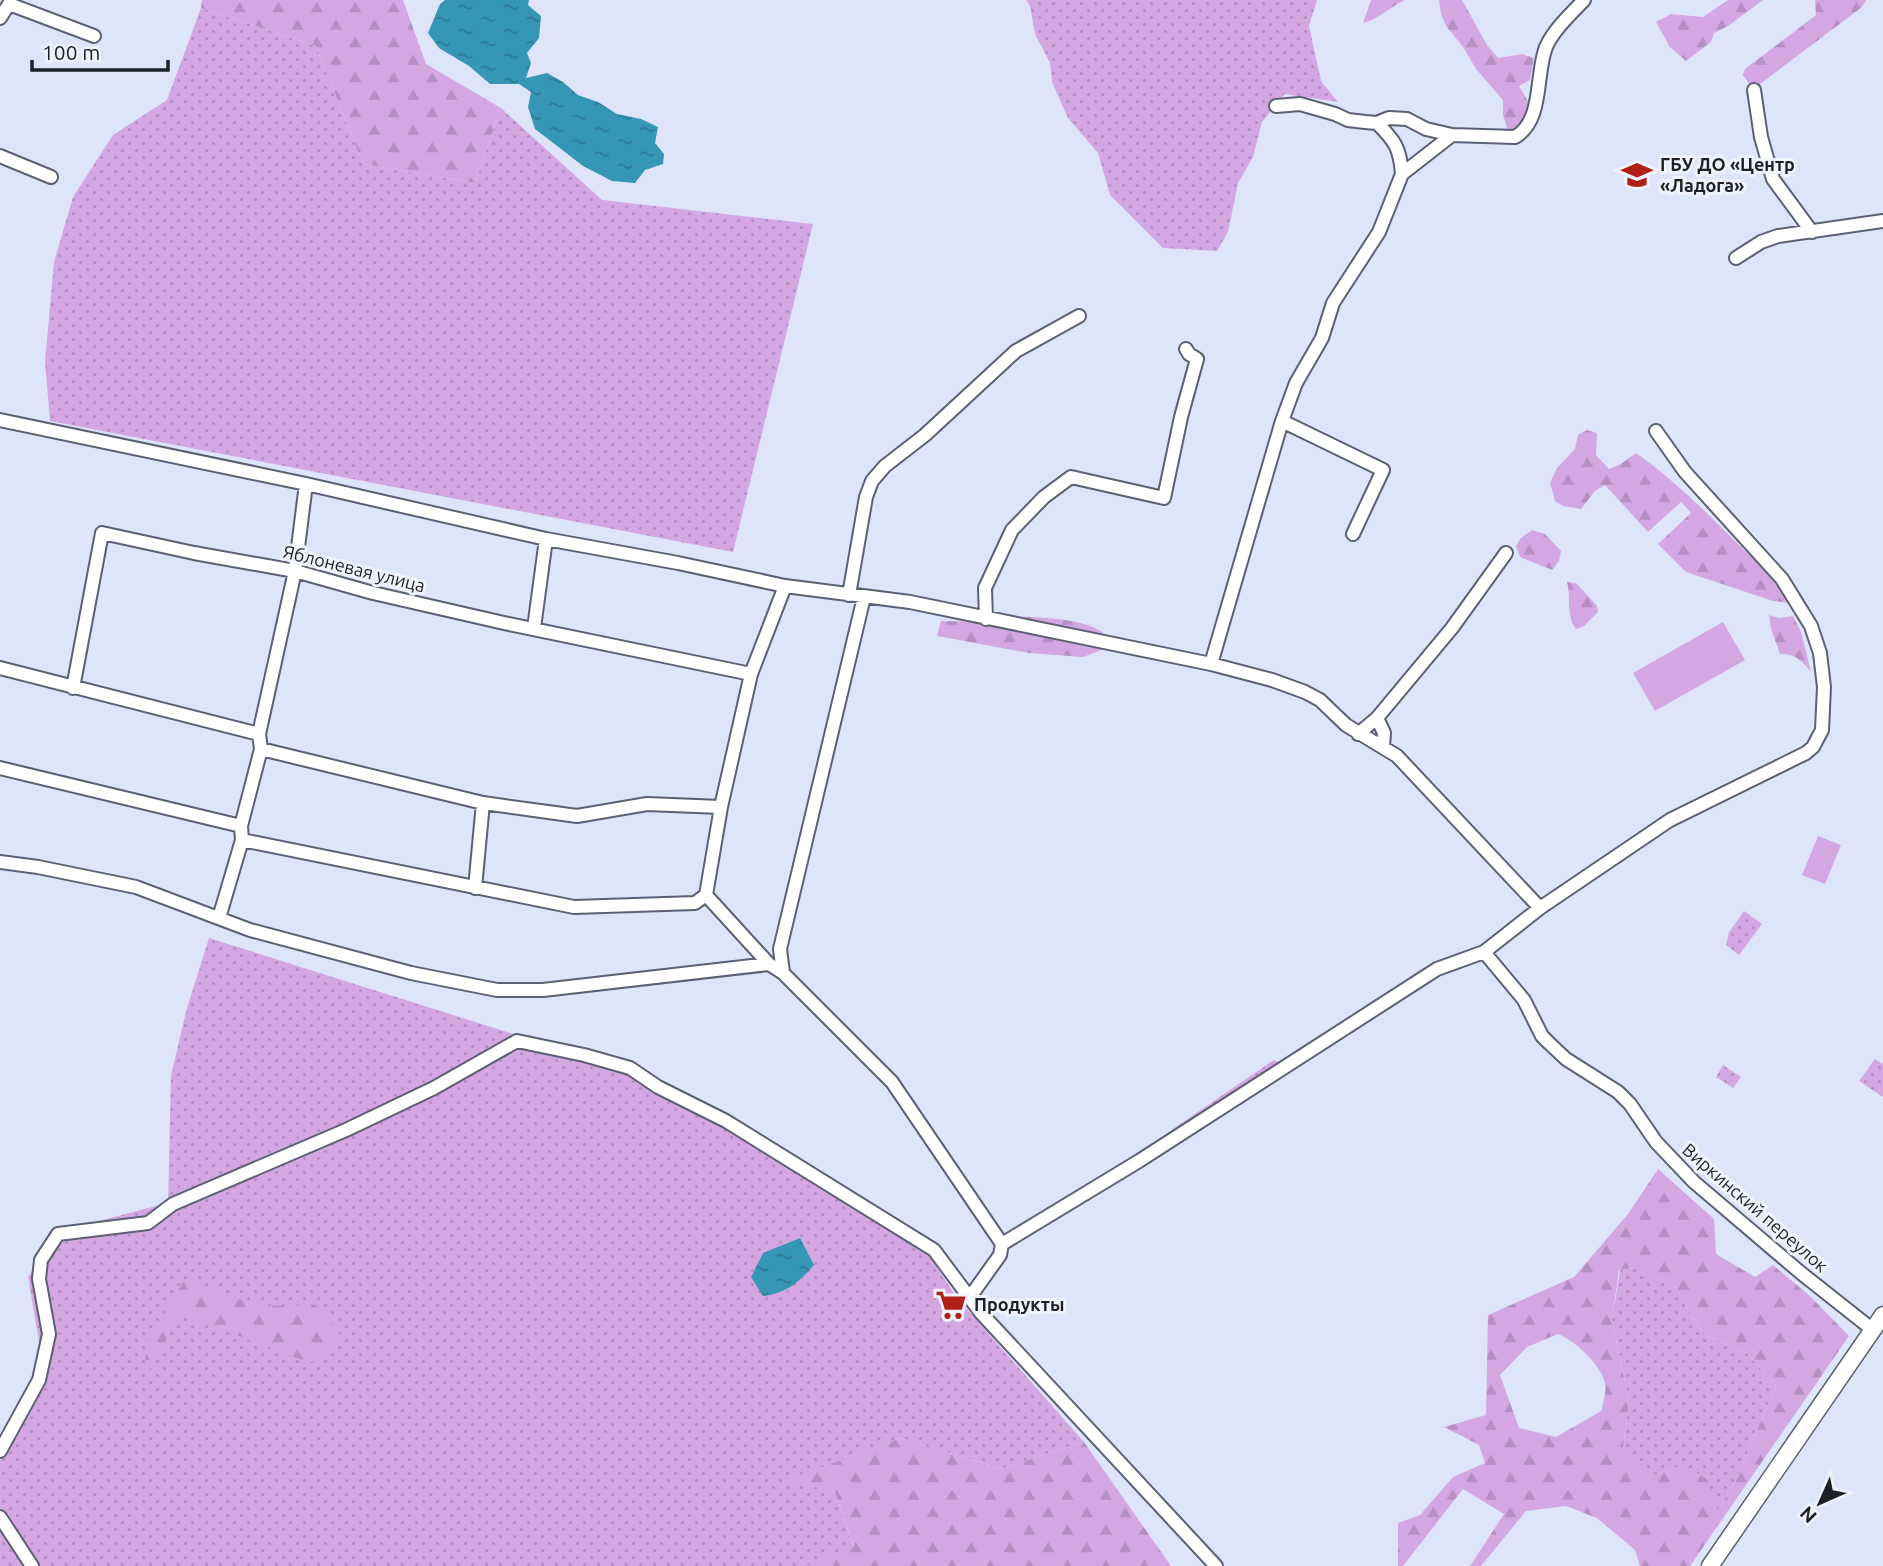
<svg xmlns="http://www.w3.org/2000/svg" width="1883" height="1566" viewBox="0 0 1883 1566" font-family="Ubuntu,sans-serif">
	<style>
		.green { fill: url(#green-dots) }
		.forest { fill: url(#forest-firs); fill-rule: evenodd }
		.pitch { fill: #d4a7e2 }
		.water { fill: url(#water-ripples) }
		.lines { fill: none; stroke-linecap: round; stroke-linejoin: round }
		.minor-casing { stroke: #5b6073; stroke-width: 16 }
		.major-casing { stroke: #5b6073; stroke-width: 19 }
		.minor { stroke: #fff; stroke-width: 12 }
		.major { stroke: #fff; stroke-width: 16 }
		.labels { text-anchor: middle; stroke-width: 6; stroke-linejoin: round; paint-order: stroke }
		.poi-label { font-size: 18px; font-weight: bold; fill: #1d2028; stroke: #f0f3fc; text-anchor: start }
		.street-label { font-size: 18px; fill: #1d2028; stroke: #f0f3fc }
	</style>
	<defs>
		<pattern id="green-dots" width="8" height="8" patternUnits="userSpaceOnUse" patternTransform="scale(1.75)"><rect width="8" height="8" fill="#d4a7e2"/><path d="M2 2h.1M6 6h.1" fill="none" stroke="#b68fc2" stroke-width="1.8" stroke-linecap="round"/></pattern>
		<pattern id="forest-firs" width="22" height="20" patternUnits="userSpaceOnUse" patternTransform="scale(1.75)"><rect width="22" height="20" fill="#d4a7e2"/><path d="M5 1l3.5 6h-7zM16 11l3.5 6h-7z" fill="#b68fc2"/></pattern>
		<pattern id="water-ripples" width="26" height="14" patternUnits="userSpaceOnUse" patternTransform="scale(1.75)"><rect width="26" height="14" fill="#3696b6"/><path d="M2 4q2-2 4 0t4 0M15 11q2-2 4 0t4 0" fill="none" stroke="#2d7a94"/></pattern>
	</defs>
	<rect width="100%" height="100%" fill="#dee5fb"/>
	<path class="green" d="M1026 0H1317L1309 26 1321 81 1338 102 1285 94 1262 122 1253 157 1238 183 1228 232 1217 251 1163 248 1110 195 1098 153 1068 118 1052 82 1050 63 1035 34 1030 6Z
		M201 8 316 46 363 164 475 183 501 108 602 200 813 224 733 552 50 421 45 362 54 262 73 197 113 135 167 100Z
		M1744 911 1762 924 1739 955 1726 945 1729 932Z
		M209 938 599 1061 646 1079 929 1256 958 1299 1084 1442 1001 1469 901 1438 788 1480 835 1492 854 1548 806 1566H38L20 1535 0 1508V1461L43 1364 28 1277 60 1231 168 1203 171 1075 187 1008Z
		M1875 1059 1883 1064V1097L1859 1081Z
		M1274 1060 1278 1062 1279 1067 1174 1137 1170 1134 1173 1129Z
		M1723 1065 1741 1077 1733 1088 1716 1077Z
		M1634 1268 1676 1288 1703 1334 1748 1354 1776 1386 1737 1478 1717 1512 1683 1465 1646 1478 1623 1449 1629 1402 1612 1320 1620 1270Z
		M0 1522 24 1566H0Z"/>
	<path class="forest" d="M202 0H403L426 64 501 108 475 183 363 164 316 46 201 8Z
		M1371 0H1405C1390 7 1379 19 1363 23Z
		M1439 0H1462L1487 45 1498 58 1522 54 1534 58 1530 80 1519 86 1529 103C1526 115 1522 124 1512 132L1508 131 1503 115V100L1476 69 1463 47 1446 26 1441 14Z
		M1728 0H1763L1728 26 1714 33 1711 42 1686 61 1670 47 1656 22 1671 14 1703 17Z
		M1815 0H1866L1862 7 1759 85H1750L1743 75 1745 69 1816 15Z
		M1587 430 1597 433 1596 455 1609 469 1621 464 1636 453C1673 479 1705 511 1737 543 1755 561 1778 581 1791 603L1773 601 1686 572 1658 544 1691 513 1681 502 1648 532 1605 485 1595 491 1581 509 1563 506 1555 501 1550 483 1557 468 1575 449 1578 435Z
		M1532 530 1545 534 1561 551 1559 561 1552 570 1520 557 1516 546 1521 538Z
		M1567 582 1576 583 1597 606 1598 612 1584 626 1576 629C1566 616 1571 597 1567 582Z
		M1769 615 1779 618 1793 616 1801 632 1811 672C1802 661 1795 653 1780 654L1771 629Z
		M1013 616C1035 617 1085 618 1102 632 1105 636 1109 642 1112 646L1083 657 1029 653 937 636 941 621 996 622Z
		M1658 1169 1714 1219 1716 1254 1755 1277 1773 1265 1811 1297 1849 1336 1690 1566H1640L1635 1550 1597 1518 1566 1506 1526 1511 1481 1566H1470L1504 1514 1463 1489 1403 1566H1398V1523L1420 1515 1453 1477 1485 1463 1479 1445 1444 1427 1486 1415 1488 1315 1574 1277 1628 1214ZM1633 1268 1676 1288 1703 1334 1748 1354 1776 1386 1737 1478 1717 1512 1707 1479 1683 1465 1646 1478 1623 1449 1629 1402 1612 1320 1619 1270ZM1558 1334C1575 1341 1600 1363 1605 1383 1607 1390 1603 1403 1601 1411L1556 1437 1519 1428 1500 1375 1527 1347Z
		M184 1280 259 1306 316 1305 342 1337 310 1363 179 1313 151 1370 145 1358 150 1340Z
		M901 1438 1001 1469 1084 1442 1171 1566H806L854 1547 835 1492 786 1480Z"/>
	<path class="pitch" d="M1723 622 1745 660 1655 711 1633 673Z
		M1818 836 1841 845 1825 884 1802 875Z"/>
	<path class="water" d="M445 0H529L528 5 541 16 539 38 527 53 531 63 526 78 547 73 563 82 578 95 598 102 617 114 641 119 658 127 655 143 664 154 663 164 645 170 635 183 612 181 583 166 535 129 528 107 531 92 519 84H490L469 66 439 48 428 33 440 4Z
		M800 1238 814 1265C800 1281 786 1294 763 1296L751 1277 763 1253Z"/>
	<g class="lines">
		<g class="minor-casing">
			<path id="minor" d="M0 18 9 4 94 36
				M1754 90 1761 137 1773 179 1812 232
				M1276 106 1300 104 1335 114 1348 120 1365 122 1377 123 1389 118 1407 119 1426 129 1452 135 1515 137C1544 120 1535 75 1546 47 1554 29 1571 14 1584 0
				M1377 123C1395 141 1400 148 1402 174
				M0 156 51 177
				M1736 258 1761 242 1778 236 1883 221
				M0 420 306 484 546 539 678 563 785 586 910 602 1211 664 1272 680 1305 692 1320 700 1346 725 1397 756 1540 908
				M1282 421 1383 470 1353 534
				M785 586 751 674 721 807 706 895 769 964 783 973 892 1082 1002 1244
				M849 595 866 497 872 481 885 466 925 435 1016 351 1079 316
				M986 619 985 588 1012 530 1044 497 1071 477 1164 498 1181 417 1197 359 1189 354 1186 349
				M534 628 546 539
				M1211 664 1282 421 1296 383 1322 338 1333 303 1379 232 1402 174 1452 135
				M0 668 259 734
				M73 688 102 533 194 553 295 571 373 593 504 623 751 674
				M1377 718 1384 733 1383 747
				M1358 734 1377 718 1452 628 1506 553
				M261 749 483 803 577 816 647 804 721 807
				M0 768 241 826
				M242 840 574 907 695 903 706 895
				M0 862 38 867 136 887 250 930 411 973 497 990H543L769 964
				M475 888 483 803
				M219 918 242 840 241 826 261 749 259 734 295 571 306 484
				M1484 952 1524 1000 1542 1036 1549 1043 1566 1059 1618 1092 1630 1104 1656 1142 1694 1182 1801 1273 1873 1330
				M783 973 780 949 864 597
				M970 1297 1000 1255 1002 1244 1139 1161 1437 969 1484 952 1540 908 1670 820 1806 753 1813 747 1822 730 1824 687 1820 653 1811 626 1782 579 1685 472 1656 431
				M0 1451 39 1380 49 1334 39 1279 41 1260 58 1234 148 1223 173 1204 346 1130 434 1088 517 1041 584 1055 630 1068 658 1087 726 1121 934 1250 981 1313 1216 1566
				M0 1517 32 1566"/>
		</g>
		<g class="major-casing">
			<path id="major" d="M1710 1566 1883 1315"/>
		</g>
		<use href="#minor" class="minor"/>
		<use href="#major" class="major"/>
	</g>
	<defs>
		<g id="school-bare" transform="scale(2.415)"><path d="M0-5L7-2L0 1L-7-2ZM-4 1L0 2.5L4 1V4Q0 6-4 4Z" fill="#af2018" stroke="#f0f3fc" stroke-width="2.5" paint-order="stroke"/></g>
		<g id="supermarket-bare" transform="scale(2.415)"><path d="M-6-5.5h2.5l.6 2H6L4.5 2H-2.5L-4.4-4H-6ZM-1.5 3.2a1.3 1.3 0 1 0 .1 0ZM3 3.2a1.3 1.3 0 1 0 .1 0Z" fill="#af2018" stroke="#f0f3fc" stroke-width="2.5" paint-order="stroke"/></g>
	</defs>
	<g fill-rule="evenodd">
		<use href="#school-bare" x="1637" y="175"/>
		<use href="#supermarket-bare" x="951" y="1305"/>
	</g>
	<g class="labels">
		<g class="poi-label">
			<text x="1660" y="171">ГБУ ДО «Центр<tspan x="1660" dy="21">«Ладога»</tspan></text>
			<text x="974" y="1311">Продукты</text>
		</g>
		<g class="street-label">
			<text transform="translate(354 569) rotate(14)" y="6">Яблоневая улица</text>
			<text transform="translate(1755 1208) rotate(41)" y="6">Виркинский переулок</text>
		</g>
	</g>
	<g transform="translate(1820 1503) rotate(225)" stroke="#f0f3fc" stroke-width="5" paint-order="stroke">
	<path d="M0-5L12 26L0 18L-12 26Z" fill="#1d2028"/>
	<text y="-10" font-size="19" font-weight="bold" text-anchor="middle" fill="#1d2028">N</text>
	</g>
	<path d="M32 60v10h136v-10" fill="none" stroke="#1d2028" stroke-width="3.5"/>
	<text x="42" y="60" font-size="21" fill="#1d2028" stroke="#f0f3fc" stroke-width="5" paint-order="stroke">100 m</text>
</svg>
